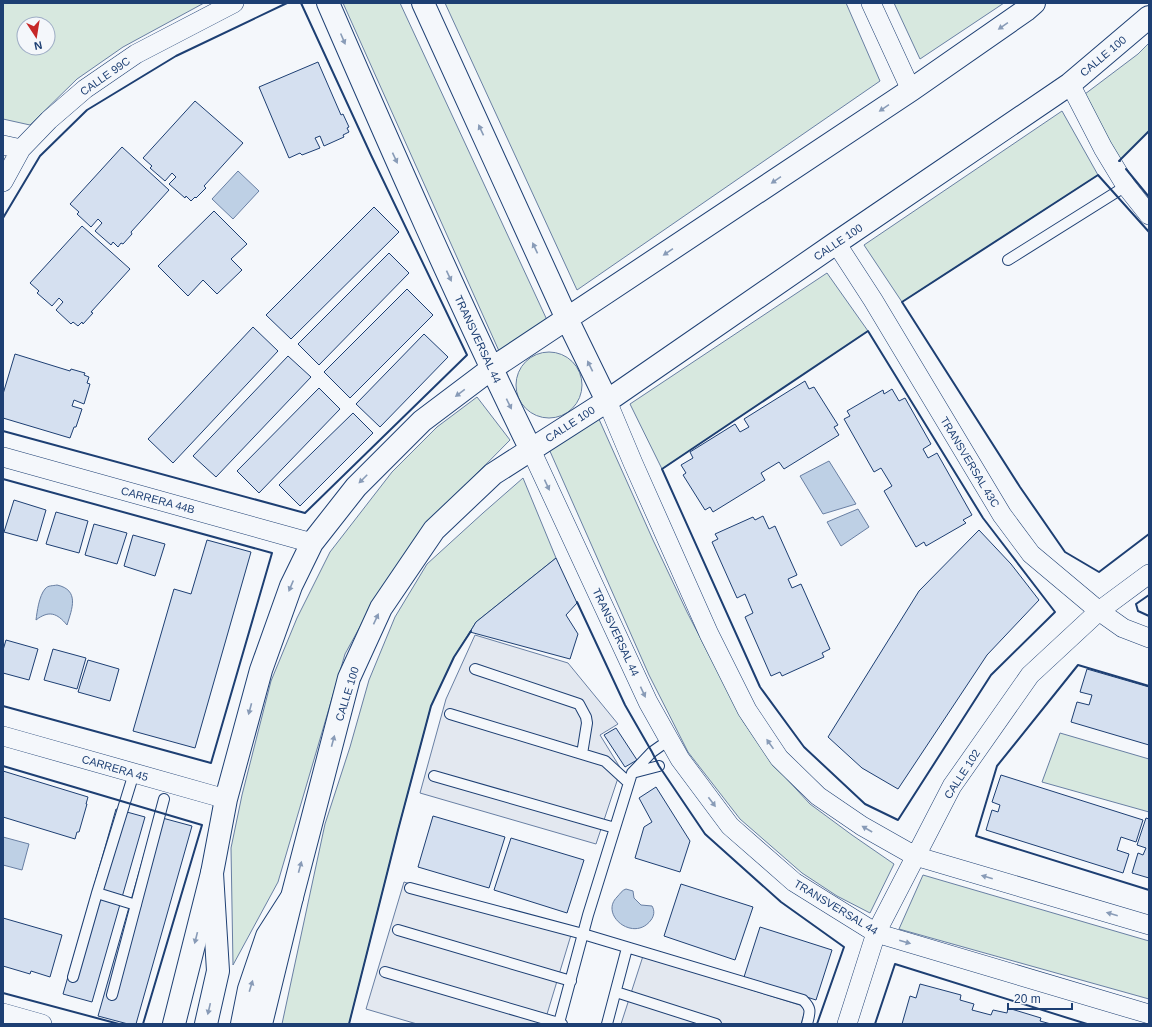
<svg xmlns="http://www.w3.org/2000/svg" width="1152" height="1027" viewBox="0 0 1152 1027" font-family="Helvetica,sans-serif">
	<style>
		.green { fill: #d7e8df; stroke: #687fa3; fill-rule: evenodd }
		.parking { fill: #e3e8f0; stroke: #687fa3 }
		.water { fill: #bed0e5; stroke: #687fa3 }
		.building { fill: #d5e0f0; stroke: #1d3f73 }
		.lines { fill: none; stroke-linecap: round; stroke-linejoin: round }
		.service-casing { stroke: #1d3f73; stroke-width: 12 }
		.minor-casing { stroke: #1d3f73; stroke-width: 20 }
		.tertiary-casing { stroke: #1d3f73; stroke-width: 24 }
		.primary-casing { stroke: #1d3f73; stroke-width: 24 }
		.service { stroke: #f4f7fb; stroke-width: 10 }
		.minor { stroke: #f4f7fb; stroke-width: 19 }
		.tertiary { stroke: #f4f7fb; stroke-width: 22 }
		.primary { stroke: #f4f7fb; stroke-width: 22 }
		.wall { stroke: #1d3f73; stroke-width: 2 }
		.oneway { fill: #889bb7 }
		.labels { text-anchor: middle; stroke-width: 3; stroke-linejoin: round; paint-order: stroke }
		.street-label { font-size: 11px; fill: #1d3f73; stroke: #f4f7fb }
	</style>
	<rect width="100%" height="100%" fill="#f4f7fb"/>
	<path class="green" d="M3 3H204L123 47 77 79 30 125 3 119ZM24 24H48V48H24Z
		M343 3H400L547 320 499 351Z
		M445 3H846L880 81 577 290Z
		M894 3H1004L920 59Z
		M1149 43V131L1119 161 1085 94 1138 54Z
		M1062 111 1098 175 902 302 864 245Z
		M827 273 868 331 662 469 630 404Z
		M516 385a33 33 0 1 1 66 0a33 33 0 1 1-66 0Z
		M477 397 510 440 427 524 373 603 345 654 278 882 233 965 231 848 242 795 271 681 297 618 330 552 392 472 437 427Z
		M598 417 653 540 687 612 743 721 772 763 810 804 852 835 894 864 870 913 837 896 802 873 740 819 688 752 649 675 549 449Z
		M523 478 556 558 476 622 454 657 431 706 398 830 349 1024H282L325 824 350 747 369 680 395 617 427 564 483 513Z
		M1060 733 1149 759V812L1042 782Z
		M923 875 1149 941V999L899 929Z"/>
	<path class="parking" d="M475 635 568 663 618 724 600 735 621 769 596 844 420 793 446 699Z
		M404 882 571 935 544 1024H417L366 1009Z
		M643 956 806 1007 801 1024H621Z"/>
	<path class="water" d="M238 171 259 191 233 219 212 199Z
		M829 461 856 504 823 514 800 476Z
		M858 509 869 527 841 546 827 522Z
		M57 585C80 590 72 609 67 625 57 613 49 610 36 620 37 612 39 596 45 589 48 585 53 586 57 585Z
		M3 837 29 844 22 870 3 865Z
		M626 889 633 891 634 898 641 905 652 906C655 911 654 916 651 920 634 943 599 915 617 897 620 894 622 890 626 889Z"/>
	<path class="building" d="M318 62 341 115 343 114 349 127 347 128 349 132 343 135 344 137 324 146 320 136 315 138 320 148 302 155 300 153 289 158 259 87Z
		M195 101 243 143 204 186 206 188 196 198 195 197 191 201 186 196 185 198 169 184 176 177 172 173 165 181 150 168 152 166 143 158Z
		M122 147 169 190 131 232 132 234 123 244 121 243 118 247 113 242 111 245 95 231 102 223 98 219 91 227 77 214 79 212 70 204Z
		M374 207 399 232 291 339 266 315Z
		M214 211 247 244 231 259 242 270 217 294 203 280 188 296 158 266Z
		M82 226 130 269 91 312 93 313 83 324 82 322 78 326 73 322 71 324 56 310 63 302 59 298 52 306 37 293 39 291 30 283Z
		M389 253 409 273 319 365 298 344Z
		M407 289 433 315 350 398 324 372Z
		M253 327 278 351 173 463 148 439Z
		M424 334 448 357 380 427 356 404Z
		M15 354 70 371 71 369 85 373 84 375 89 377 87 383 90 384 84 404 74 400 72 406 82 409 76 427H74L70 438 3 418V394Z
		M288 356 311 377 216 477 193 456Z
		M805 381 809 389 814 387 838 425 834 427 839 435 784 469 779 462 761 473 765 480 713 512 710 507 705 510 683 475 686 473 681 465 693 458 690 452 735 424 740 432 749 427 744 419Z
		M319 388 340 409 259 493 237 471Z
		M892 389 899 401 905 398 931 444 923 449 928 458 937 453 972 515 963 520 966 523 926 546 924 542 916 547 884 491 892 486 881 468 874 472 844 419 850 416 847 411 883 390 884 394Z
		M353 413 373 433 300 506 279 485Z
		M14 500 46 510 37 541 4 532Z
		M56 512 88 521 79 553 46 544Z
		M763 516 769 529 775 526 797 575 788 579 792 588 801 584 830 649 822 653 824 657 782 676 780 672 771 676 745 617 753 613 745 594 737 598 712 542 718 539 715 534 753 517 755 520Z
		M94 524 127 533 117 564 85 555Z
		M979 530 1011 564 1039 600 987 655 898 789 862 768 828 737 919 591Z
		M133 535 165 544 155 576 124 566Z
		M207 540 251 552 195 748 133 731 174 589 191 594Z
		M556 558 577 603 566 615 578 634 570 659 470 632 476 622Z
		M6 640 38 649 29 680 3 673V650Z
		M53 649 86 658 77 689 44 680Z
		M88 660 119 669 110 701 78 692Z
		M1087 669 1149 687V745L1071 722 1077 702 1089 705 1092 695 1080 692Z
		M616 728 637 760 625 767 604 735Z
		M3 771 88 797 86 804H87L79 832H77L75 839 3 817Z
		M1001 775 1143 820 1136 842 1121 837 1117 850 1129 854 1123 873 986 830 992 810 998 812 1000 805 992 802Z
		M656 787 690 841 680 872 635 858 644 827 652 822 639 798Z
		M116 809 145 817 92 1002 63 994Z
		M155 816 192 826 136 1024H128L98 1016Z
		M433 816 505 837 489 888 418 867Z
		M1146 818 1149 819V878L1132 873 1138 853 1143 855 1146 848 1137 845Z
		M511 838 584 860 567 913 494 890Z
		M681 884 753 907 735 960 664 936Z
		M3 918 62 935 50 977 31 971 30 974 3 966Z
		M760 927 832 950 816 1000 744 977Z
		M920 984 961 995 960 1000 974 1004 972 1010 991 1015 993 1010 1007 1013 1008 1008 1041 1018 1040 1021 1051 1024H902L910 996 916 998Z"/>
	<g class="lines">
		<g class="service-casing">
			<path id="service" d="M1008 260 1126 186
				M475 669 579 704 586 717 587 723 582 754
				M450 714 605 761 629 783
				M632 773 659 766
				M434 776 615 828
				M410 888 583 934 803 1000C812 1009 810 1012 807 1024
				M97 893 136 905
				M398 930 571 981
				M385 972 562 1024
				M73 977 97 893 134 773
				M616 992 716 1024
				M112 995 164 799
				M559 1023 588 915 632 773 652 752 669 740
				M607 1024 627 948"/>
		</g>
		<g class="minor-casing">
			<path id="minor" d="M871 3 911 90
				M1070 84 1103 148 1126 186 1149 215
				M3 145 21 149
				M3 182 21 149 49 120 85 89 136 54 234 3
				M836 243 873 300 1002 515 1031 554 1099 611 1123 628 1149 638
				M607 401 633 463 709 634 747 710 779 758 818 796 862 826 915 856 1149 925
				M531 450 648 702 680 759 730 826 794 882 876 933 1149 1014
				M3 457 312 543
				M3 736 226 799
				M3 1013 42 1024
				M847 1024 876 933 952 786 1030 675 1099 611 1149 574"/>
		</g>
		<g class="tertiary-casing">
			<path id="tertiary" d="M328 3C393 153 459 303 531 450
				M423 3 567 319 607 401
				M206 1024 218 971 212 873 226 799 261 670 291 586 312 543 356 487 422 421 491 369 911 90 1026 10 1034 3
				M242 1024 249 989 267 936 292 897 349 678 381 608 434 530 493 474 607 401 836 243 1070 84 1149 17"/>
		</g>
		<g class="primary-casing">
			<path id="primary" d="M174 1024 212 873
				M261 1024 292 897"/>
		</g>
		<use href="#service" class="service"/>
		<use href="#minor" class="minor"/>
		<use href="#tertiary" class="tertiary"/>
		<use href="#primary" class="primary"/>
		<path class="wall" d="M1120 161H1119L1149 131
			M1126 169 1149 197
			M3 218 40 156 87 110 176 56 287 3
			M1149 232 1098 175 902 302 1020 487 1065 552 1099 572 1149 534
			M868 331 983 518 1055 612 991 675 898 820 865 804 804 747 760 687 662 469Z
			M3 431 305 513 467 355 371 155 301 3
			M3 479 272 553 211 763 3 706
			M1149 595 1136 604 1138 611 1149 616
			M577 602 625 705 652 752 659 766 705 834 781 902 844 947 817 1024
			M1149 686 1078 665 997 766 976 836 1149 890
			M3 766 202 825 143 1024
			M3 993 119 1024
			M349 1024 398 830 431 706 454 657 471 631
			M875 1024 895 964 1087 1024"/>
	</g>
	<defs><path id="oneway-solid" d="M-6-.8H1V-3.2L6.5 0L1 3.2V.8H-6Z"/></defs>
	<g class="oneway">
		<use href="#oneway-solid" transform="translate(1003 26) rotate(145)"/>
		<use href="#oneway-solid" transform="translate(343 39) rotate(67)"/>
		<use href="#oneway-solid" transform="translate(884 108) rotate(146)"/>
		<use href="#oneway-solid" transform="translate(481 130) rotate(-115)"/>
		<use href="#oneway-solid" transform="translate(395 158) rotate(65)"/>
		<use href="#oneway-solid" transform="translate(776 180) rotate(146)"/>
		<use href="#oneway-solid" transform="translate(535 248) rotate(-115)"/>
		<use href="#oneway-solid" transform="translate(668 252) rotate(146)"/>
		<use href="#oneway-solid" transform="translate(449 276) rotate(65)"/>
		<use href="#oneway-solid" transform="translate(590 366) rotate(-116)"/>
		<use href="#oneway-solid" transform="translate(460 393) rotate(143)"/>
		<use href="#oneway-solid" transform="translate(509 404) rotate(64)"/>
		<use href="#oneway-solid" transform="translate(363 479) rotate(135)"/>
		<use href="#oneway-solid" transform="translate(547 485) rotate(65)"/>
		<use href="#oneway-solid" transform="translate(291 586) rotate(113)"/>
		<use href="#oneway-solid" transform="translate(376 619) rotate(-65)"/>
		<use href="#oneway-solid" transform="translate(643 692) rotate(65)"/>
		<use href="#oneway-solid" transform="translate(250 709) rotate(105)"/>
		<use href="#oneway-solid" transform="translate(333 741) rotate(-75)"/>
		<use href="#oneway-solid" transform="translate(770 744) rotate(-125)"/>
		<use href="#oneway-solid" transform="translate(712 802) rotate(53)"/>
		<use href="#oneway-solid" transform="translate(867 829) rotate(-150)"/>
		<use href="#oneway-solid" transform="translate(300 867) rotate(-75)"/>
		<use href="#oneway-solid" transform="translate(987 877) rotate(-164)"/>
		<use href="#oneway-solid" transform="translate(1112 914) rotate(-164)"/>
		<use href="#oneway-solid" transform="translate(196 938) rotate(104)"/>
		<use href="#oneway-solid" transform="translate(905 942) rotate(16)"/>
		<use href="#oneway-solid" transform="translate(251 986) rotate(-73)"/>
		<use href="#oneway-solid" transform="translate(209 1009) rotate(103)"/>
	</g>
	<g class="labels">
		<g class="street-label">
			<text transform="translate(1103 56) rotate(-40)" y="4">CALLE 100</text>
			<text transform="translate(105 76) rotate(-35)" y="4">CALLE 99C</text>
			<text transform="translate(838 242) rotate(-34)" y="4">CALLE 100</text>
			<text transform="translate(478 339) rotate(65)" y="4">TRANSVERSAL 44</text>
			<text transform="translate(570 424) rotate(-33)" y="4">CALLE 100</text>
			<text transform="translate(970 462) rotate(59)" y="4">TRANSVERSAL 43C</text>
			<text transform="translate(158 500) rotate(15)" y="4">CARRERA 44B</text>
			<text transform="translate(616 632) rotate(65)" y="4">TRANSVERSAL 44</text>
			<text transform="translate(347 694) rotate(-73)" y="4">CALLE 100</text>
			<text transform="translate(115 768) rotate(16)" y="4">CARRERA 45</text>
			<text transform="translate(962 774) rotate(-57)" y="4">CALLE 102</text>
			<text transform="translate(836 907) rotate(31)" y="4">TRANSVERSAL 44</text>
		</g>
	</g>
	<rect width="1152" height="1027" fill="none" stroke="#1d3f73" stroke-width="8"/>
	<g transform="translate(36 36) rotate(168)"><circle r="19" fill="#f4f7fb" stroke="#9eadc5"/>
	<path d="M0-3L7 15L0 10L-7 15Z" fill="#c62828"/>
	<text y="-6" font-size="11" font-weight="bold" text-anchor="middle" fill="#1d3f73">N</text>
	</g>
	<path d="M1008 1003v6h64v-6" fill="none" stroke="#1d3f73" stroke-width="2"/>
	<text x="1014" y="1003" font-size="12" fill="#1d3f73" stroke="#f4f7fb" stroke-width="3" paint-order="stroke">20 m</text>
</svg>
